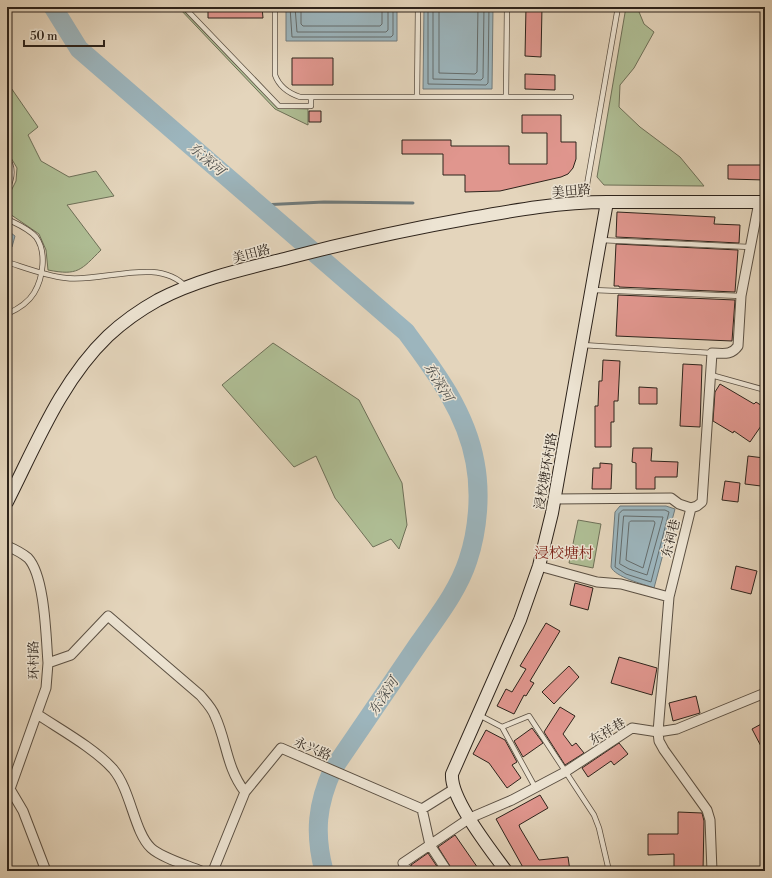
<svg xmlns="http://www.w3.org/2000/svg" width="772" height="878" viewBox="0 0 772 878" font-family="'Libre Bodoni','Noto Serif SC',serif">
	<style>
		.green { fill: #afbe95; stroke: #6e7058 }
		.water { fill: #9cb5bd; stroke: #707b7c }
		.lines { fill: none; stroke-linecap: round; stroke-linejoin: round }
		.shore { stroke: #646c6c; stroke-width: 1 }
		.stream { stroke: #707b7c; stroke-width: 3 }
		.river { stroke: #9cb5bd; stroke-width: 19 }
		.building { fill: #e0968e; stroke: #2d231b }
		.lane-casing { stroke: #5b5043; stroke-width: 6 }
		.street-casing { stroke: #5b5043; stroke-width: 11 }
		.secondary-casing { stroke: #2d231b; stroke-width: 14 }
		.lane { stroke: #ede4d3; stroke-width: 4.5 }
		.street { stroke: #ede4d3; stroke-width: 9 }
		.secondary { stroke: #ede4d3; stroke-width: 12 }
		.labels { text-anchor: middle; stroke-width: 3; stroke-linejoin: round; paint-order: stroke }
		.street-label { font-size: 13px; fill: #2d231b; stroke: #ede4d3 }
		.water-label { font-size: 14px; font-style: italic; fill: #4e4f4c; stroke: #ede4d3 }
		.quarter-label { font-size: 15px; fill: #7a1f14; stroke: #ede4d3 }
	</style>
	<rect width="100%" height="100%" fill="#e4d5bc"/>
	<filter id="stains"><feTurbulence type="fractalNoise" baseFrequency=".005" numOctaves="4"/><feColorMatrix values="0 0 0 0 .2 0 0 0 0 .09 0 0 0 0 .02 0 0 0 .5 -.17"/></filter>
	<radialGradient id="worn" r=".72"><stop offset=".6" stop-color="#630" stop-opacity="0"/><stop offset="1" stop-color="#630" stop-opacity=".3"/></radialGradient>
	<path class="green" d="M178 7H180L278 108 308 109V125L275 109Z
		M626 7H637L644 24 654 32 634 68 620 85 619 107 640 127 680 157 704 186 604 185 597 177Z
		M7 82 38 127 28 135 41 161 69 177 96 171 114 196 67 205 101 250C81 270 78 276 48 270L46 250 39 234 7 212V199L16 181 17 168 7 151Z
		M273 343 359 400 402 483 407 525 399 549 391 539 373 547 335 498 316 456 294 467 222 385Z
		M578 520 601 524 593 568 569 563Z"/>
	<path class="water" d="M286 7H397V41H286Z
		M424 7H493L492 89H423Z
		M7 230 15 236 12 247 7 248Z
		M620 506H666L675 509 654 588C643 584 615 577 611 567L615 512Z"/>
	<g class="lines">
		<path class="shore" d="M290 7 292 37H391L393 35V7
			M295 7 297 32H386L388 30V7
			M301 7V24L303 26H380L382 24V7
			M428 7V84L486 85 488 83 489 7
			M433 7V79L481 80 483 78 484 7
			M439 7V73L475 74 477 72 478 7
			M623 510H665L669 512 651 582 626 574 615 567 619 514Z
			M624 516 663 517 647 575 629 569 620 564Z
			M631 521H654L655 523 643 568 626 560 629 523Z"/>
		<path class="stream" d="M261 205 324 202 413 203"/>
		<path class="river" d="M53 7 79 49 406 332C435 371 466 412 475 462 481 493 478 530 468 560 458 591 437 617 419 643 390 685 362 727 333 769 317 804 314 833 324 871"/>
	</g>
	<path class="building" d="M208 7H262L263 18H208Z
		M526 7H542L541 57 525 56Z
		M292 58H333V85H292Z
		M525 74 555 75V90L525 89Z
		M309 111H321V122H309Z
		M522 115H561V142H576V159L573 168 568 174 561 177 500 191 465 192V175H443V154H402V140H451V146H509V164H547V133H522Z
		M728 165H765V180L728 179Z
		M617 212 715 217 714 224 740 225 739 243 616 237Z
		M616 244 738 250 735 292 619 287V286H614Z
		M618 295 735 300 732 341 616 336Z
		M603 360 620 361 618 401H614V422H611V447H595V406H598L599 381H602Z
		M683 364 702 365 700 427 680 426Z
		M720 384 754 404 756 402 765 408V428L761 426 750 442 734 431 733 433 713 421 715 392Z
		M639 387 657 388V404H639Z
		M633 448H652L651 461 678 462 677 477H655V489H636V463L632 462Z
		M748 456 764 458 761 486 745 484Z
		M600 463 612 464 611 489H592L593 468H600Z
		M725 481 740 483 738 502 722 500Z
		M736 566 757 571 751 594 731 589Z
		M575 583 593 588 588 610 570 605Z
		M546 623 560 631 530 681 534 683 526 696 524 695 514 714 497 706 506 689 512 692 526 669 520 666Z
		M619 657 657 668 652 695 611 683Z
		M569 666 579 677 554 704 542 692Z
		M696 696 700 713 673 721 669 703Z
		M560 707 575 716 563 734 572 746 576 743 584 753 565 765 544 732Z
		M765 722V754L752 729Z
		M532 728 543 743 523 757 514 741Z
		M486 730 505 740 517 762 512 765 521 778 507 788 489 763 473 754Z
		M619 743 628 754 614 765 611 761 588 777 582 768Z
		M540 795 548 808 519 825 520 828 539 860 568 857 570 871H525L496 819Z
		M678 812 702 813 704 821 703 871 674 870V854L648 855V834H678Z
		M455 835 480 871H453L438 847Z
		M428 853 440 871H414L411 865Z"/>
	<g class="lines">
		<g class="lane-casing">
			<path id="lane" d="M184 7 279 106H311V97
				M275 7V75C279 86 288 93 300 97H571
				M417 97 418 7
				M506 97 507 7
				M7 158C14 168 12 179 7 189
				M584 202 618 7
				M7 219C17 224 28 228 36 237 47 252 43 278 34 293 28 303 16 310 7 314
				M600 240 750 247
				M7 262C26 268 46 276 66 278 102 283 158 256 186 287
				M593 290 741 296
				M582 345 712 353
				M711 375 765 390
				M479 715 502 727 535 787
				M502 727 529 716 594 815 599 828 609 871"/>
		</g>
		<g class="street-casing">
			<path id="street" d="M554 499 671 498 679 504 691 508
				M7 546C14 549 22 553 28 558 45 576 46 638 48 663L46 688 10 789 23 811 46 871
				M539 566 597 582 621 584 669 597
				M48 663 71 655 108 616 200 695C206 702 212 708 215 716 227 742 226 767 245 792
				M37 714C61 730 94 748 113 769 131 790 134 832 151 848 162 858 187 865 201 871
				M213 871 245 792 281 748 422 809
				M408 871 403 863 470 818 512 800 565 772 632 728 658 732 677 729 765 693
				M447 871 430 845 422 809 454 789
				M712 871 710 820 707 810 664 750 659 741 658 732 669 597 691 508 697 506 702 502 712 353C722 353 731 356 738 346L741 296 759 202"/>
		</g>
		<g class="secondary-casing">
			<path id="secondary" d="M7 502C36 445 61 381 108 336 123 322 140 310 158 300 198 279 244 269 288 258 349 242 409 229 471 218 516 210 561 202 607 202
				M506 871C491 850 450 799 452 774L520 620 539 566 552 513 607 202H765"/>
		</g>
		<use href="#lane" class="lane"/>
		<use href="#street" class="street"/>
		<use href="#secondary" class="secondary"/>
	</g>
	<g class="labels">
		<g class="street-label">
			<text transform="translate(571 190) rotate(-5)" y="5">美田路</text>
			<text transform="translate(251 253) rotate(-15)" y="5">美田路</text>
			<text transform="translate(545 471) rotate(-80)" y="5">浸校塘环村路</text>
			<text transform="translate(670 538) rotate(-76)" y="5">东祠巷</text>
			<text transform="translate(33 660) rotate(-91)" y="5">环村路</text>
			<text transform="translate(607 731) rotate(-30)" y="5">东祥巷</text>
			<text transform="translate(313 748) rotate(23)" y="5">永兴路</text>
		</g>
		<g class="water-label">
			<text transform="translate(207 159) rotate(41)" y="5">东深河</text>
			<text transform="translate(439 382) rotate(59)" y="5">东深河</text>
			<text transform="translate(383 696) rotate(-56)" y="5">东深河</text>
		</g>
		<g class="quarter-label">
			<text x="564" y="558">浸校塘村</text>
		</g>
	</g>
	<rect width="772" height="878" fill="none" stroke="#e4d5bc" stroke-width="24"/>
	<rect x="8" y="8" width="756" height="862" fill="none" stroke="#2d231b" stroke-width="2"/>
	<rect x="12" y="12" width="748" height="854" fill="none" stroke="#2d231b"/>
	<path d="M24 40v6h80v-6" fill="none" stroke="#2d231b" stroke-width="2"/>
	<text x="30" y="40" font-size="12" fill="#2d231b" stroke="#ede4d3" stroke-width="3" paint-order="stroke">50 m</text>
	<rect width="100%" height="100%" filter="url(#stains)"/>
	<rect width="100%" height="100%" fill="url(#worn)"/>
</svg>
